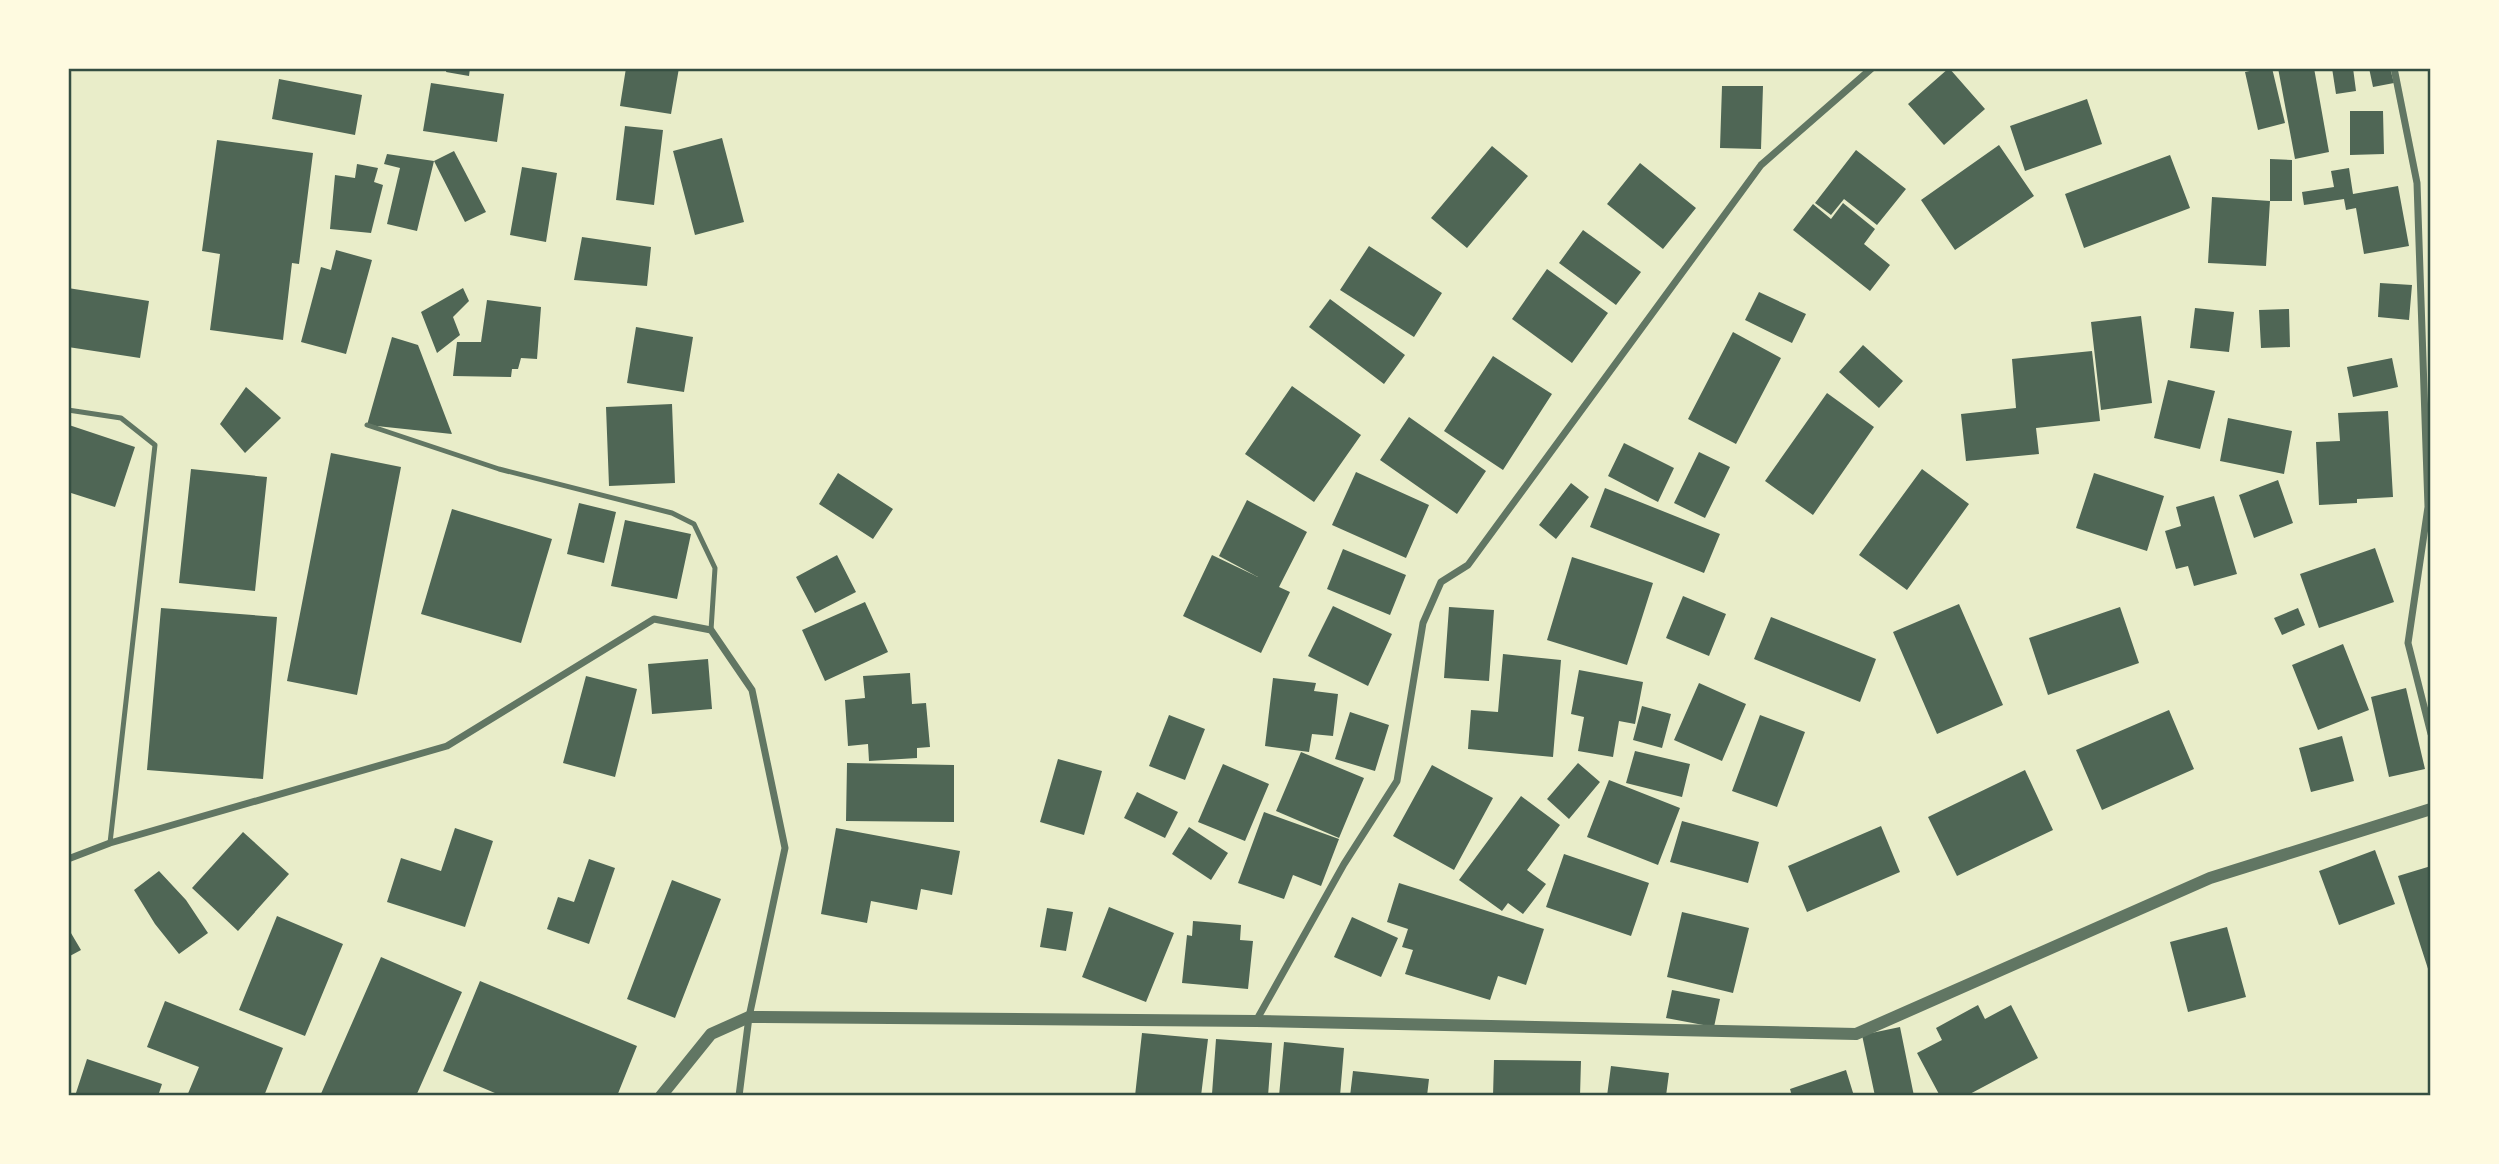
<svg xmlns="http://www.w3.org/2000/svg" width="2499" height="1164" viewBox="0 0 2499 1164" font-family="'Source Sans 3',sans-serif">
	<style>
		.building { fill: #4f6655 }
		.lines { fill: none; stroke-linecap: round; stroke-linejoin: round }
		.service { stroke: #617663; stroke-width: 5 }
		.minor { stroke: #617663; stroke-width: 7 }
		.tertiary { stroke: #617663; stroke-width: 12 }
		.neatline { fill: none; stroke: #344e41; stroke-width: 2.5 }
	</style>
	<rect width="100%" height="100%" fill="#e9edc9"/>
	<path class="building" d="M447 68H470L469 76 446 72Z
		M626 68H679L671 114 620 106Z
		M1949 68 1985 109 1944 145 1908 104Z
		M2263 68H2272L2285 123 2258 130 2245 72Z
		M2278 68H2314L2329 152 2295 159Z
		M2332 68H2353L2356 91 2336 94Z
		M2369 68H2390L2394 83 2373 87Z
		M279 79 362 95 355 135 272 119Z
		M431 83 504 94 497 142 423 131Z
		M1722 86H1763L1761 149 1720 148Z
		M2087 99 2102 144 2025 171 2010 126Z
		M2350 111H2383L2384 154 2350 155Z
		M625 126 663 130 654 205 616 200Z
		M722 138 744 222 695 235 673 151Z
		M217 140 313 153 299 264 292 263 283 340 210 330 220 254 202 251Z
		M1999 145 2034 196 1955 250 1921 200Z
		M1492 146 1528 176 1467 248 1431 218Z
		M1856 150 1906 189 1877 225 1844 199 1831 215 1815 203Z
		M454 151 486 212 465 222 434 161 417 231 387 224 400 168 384 164 387 154 434 161Z
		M2170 155 2190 208 2084 248 2065 194Z
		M2270 159 2292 160V201H2270Z
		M1640 163 1696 208 1663 249 1607 204Z
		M357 164 378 168 374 182 383 185 371 233 330 229 335 175 355 178Z
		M522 167 557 173 546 242 510 235Z
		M2349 168 2353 194 2398 186 2409 246 2364 254 2356 208 2346 210 2344 199 2304 205 2302 192 2334 187 2331 171Z
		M2212 197 2270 201 2266 266 2208 263Z
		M1843 203 1875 229 1864 244 1890 265 1870 291 1793 230 1813 204 1831 219Z
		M1583 230 1641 272 1616 305 1559 263Z
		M582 237 651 247 647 286 574 280Z
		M1369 246 1442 293 1414 337 1340 290Z
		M336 250 372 260 346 354 301 342 321 267 331 270Z
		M1547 269 1608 313 1572 363 1512 319Z
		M2380 283 2412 285 2409 320 2378 317Z
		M68 288 149 301 140 358 68 347Z
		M463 288 469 301 453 317 460 335 437 353 421 312Z
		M1759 292 1806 314 1792 343 1745 320Z
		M1330 299 1405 355 1384 384 1309 327Z
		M487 300 541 307 537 359 521 358 518 369H512L511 377 453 376 457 342H481Z
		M2195 308 2234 312 2229 352 2190 348Z
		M2289 309 2290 347 2261 348 2259 310Z
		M2141 316 2152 403 2101 410 2091 322Z
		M636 327 693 337 684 392 627 383Z
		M1733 332 1781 358 1736 444 1688 419Z
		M392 337 418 345 452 434 367 425Z
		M1863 345 1903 381 1879 408 1839 372Z
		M2092 351 2100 421 2036 428 2039 454 1966 461 1961 414 2016 408 2012 359Z
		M1493 356 1552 394 1503 470 1444 431Z
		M2392 358 2398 387 2353 397 2347 367Z
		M2168 380 2215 391 2200 449 2154 438Z
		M1292 386 1361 435 1314 502 1245 454Z
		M246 387 281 418 245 453 220 424Z
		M1827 393 1874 427 1813 515 1765 481Z
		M672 404 675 483 609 486 606 407Z
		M2388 411 2393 497 2357 499V503L2319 505 2316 442 2340 441 2338 413Z
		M1409 417 1486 471 1457 514 1380 460Z
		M2228 418 2292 431 2284 474 2220 461Z
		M69 425 135 447 115 507 68 492Z
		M1624 443 1674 468 1658 502 1608 476Z
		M1699 452 1730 467 1705 518 1674 503Z
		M331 453 401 467 357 695 287 681Z
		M191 469 267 477 255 591 179 583Z
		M1922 469 1969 504 1907 590 1859 555Z
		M1356 472 1429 505 1406 558 1332 525Z
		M838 473 893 509 873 539 819 504Z
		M2094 473 2164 496 2147 551 2076 528Z
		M2278 480 2293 523 2254 538 2239 495Z
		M1571 483 1589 497 1556 539 1539 525Z
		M1605 488 1720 534 1704 573 1590 527Z
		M2214 496 2237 574 2194 586 2188 566 2176 569 2165 531 2181 526 2176 507Z
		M1247 500 1307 532 1279 587 1290 592 1261 653 1183 616 1212 555 1258 577 1219 556Z
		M579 503 616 512 604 563 567 554Z
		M452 509 552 539 521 643 421 614Z
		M625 520 691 534 677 599 611 586Z
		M2375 548 2394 602 2319 628 2300 574Z
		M1343 549 1406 575 1390 615 1327 589Z
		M837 555 856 592 815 613 796 577Z
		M1572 557 1653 583 1627 665 1547 640Z
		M1683 596 1726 614 1709 656 1666 638Z
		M865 602 888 652 825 681 802 630Z
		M1959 604 2003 705 1937 734 1893 632Z
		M1333 606 1392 634 1368 686 1308 656Z
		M1449 607 1494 610 1489 681 1444 678Z
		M2120 607 2139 663 2048 695 2029 638Z
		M161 608 277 617 263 779 147 770Z
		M2298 608 2305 625 2282 635 2274 618Z
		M1771 617 1876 659 1860 702 1754 659Z
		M2343 644 2369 710 2318 730 2292 665Z
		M1503 654 1561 660 1553 757 1468 749 1471 710 1498 712Z
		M708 659 712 709 652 714 648 664Z
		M1579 670 1643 682 1635 724 1619 721 1613 757 1578 751 1584 717 1571 714Z
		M910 673 912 704 926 703 930 747 917 748V758L869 761 868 744 848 746 845 700 865 698 863 676Z
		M586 676 637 689 615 777 563 763Z
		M1273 678 1316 683 1314 691 1338 694 1333 736 1312 734 1309 752 1265 746Z
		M1699 683 1746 704 1722 761 1674 740Z
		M2406 688 2425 769 2389 777 2371 697Z
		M1642 706 1671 714 1662 748 1633 740Z
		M2169 710 2194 769 2102 810 2076 750Z
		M1350 712 1389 725 1375 771 1335 759Z
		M1169 715 1205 729 1185 780 1149 766Z
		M1760 715 1805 732 1777 807 1732 791Z
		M2342 736 2354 781 2311 792 2299 748Z
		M1635 751 1690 764 1682 797 1626 783Z
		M1301 752 1364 778 1339 838 1276 811Z
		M1058 759 1102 771 1084 835 1040 822Z
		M847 763 954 765V822L846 821Z
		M1578 763 1600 782 1569 819 1547 799Z
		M1223 764 1269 784 1245 841 1198 822Z
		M1432 765 1493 798 1454 870 1393 836Z
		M2025 770 2053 830 1957 876 1928 817Z
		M1609 780 1680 808 1658 865 1587 837Z
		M1137 792 1178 812 1165 838 1124 818Z
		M1521 796 1560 825 1527 870 1546 884 1523 914 1508 903 1502 911 1459 880Z
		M1264 812 1339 839 1321 886 1293 875 1284 899 1238 883Z
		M1682 821 1759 842 1748 883 1670 862Z
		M1881 826 1900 872 1807 912 1788 866Z
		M1189 827 1228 853 1211 880 1172 854Z
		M455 828 493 841 465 927 387 902 401 858 441 871Z
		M836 828 960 851 952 895 921 889 917 910 871 901 867 923 821 914Z
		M243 832 289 874 238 931 192 888Z
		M2375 850 2395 904 2339 925 2319 871Z
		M1564 854 1649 883 1631 936 1546 907Z
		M589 859 615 868 589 944 547 929 558 897 574 902Z
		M2431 866V975H2430L2398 876Z
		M159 871 186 900 208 933 179 954 155 924 134 890Z
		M672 880 721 899 675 1018 627 999Z
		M1399 883 1544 929 1526 985 1498 976 1490 1000 1405 974 1413 950 1402 947 1408 929 1387 922Z
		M1109 907 1174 933 1146 1002 1082 977Z
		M1047 908 1073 912 1066 951 1040 947Z
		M1682 912 1749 928 1733 993 1667 977Z
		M277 916 343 944 305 1036 239 1010Z
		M1352 917 1398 938 1381 977 1334 957Z
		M1193 921 1241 925 1240 940 1253 941 1248 989 1182 983 1187 935 1192 936Z
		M2227 927 2246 997 2188 1012 2170 942Z
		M68 928 81 950 68 957Z
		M381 957 462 992 416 1096H320Z
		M480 981 637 1046 617 1096H502L443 1071Z
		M1672 990 1720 999 1714 1027 1666 1018Z
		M165 1001 283 1048 264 1096H187L199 1067 147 1047Z
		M1978 1005 1985 1019 2011 1005 2038 1058 1966 1096H1940L1917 1053 1942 1040 1936 1028Z
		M1900 1027 1914 1096H1875L1862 1035Z
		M1142 1033 1208 1039 1201 1096H1135Z
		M1216 1039 1272 1043 1268 1096 1212 1094Z
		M1284 1042 1344 1048 1340 1096H1279Z
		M87 1059 162 1084 158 1096H75Z
		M1494 1060 1581 1061 1580 1096H1493Z
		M1611 1066 1669 1073 1666 1096H1607Z
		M1846 1070 1854 1096H1792L1790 1089Z
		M1353 1071 1429 1079 1427 1096H1350Z"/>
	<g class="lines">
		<path class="service" d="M68 410 121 418 155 445 110 843
			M367 425 499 469 672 513 694 524 715 568 711 630"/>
		<path class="minor" d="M2394 68 2417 183 2428 507 2408 643 2431 734
			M68 859 110 843 447 746 654 619 711 630 752 690 785 848 749 1017 739 1096
			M1256 1021 1344 864 1397 781 1423 623 1441 582 1468 565 1761 165 1872 68"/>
		<path class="tertiary" d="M661 1096 711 1034 749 1017 1256 1021 1856 1034 2210 878 2431 809"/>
	</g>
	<rect width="2499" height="1164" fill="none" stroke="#fefae0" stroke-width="140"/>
	<rect x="70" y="70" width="2359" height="1024" class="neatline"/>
</svg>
